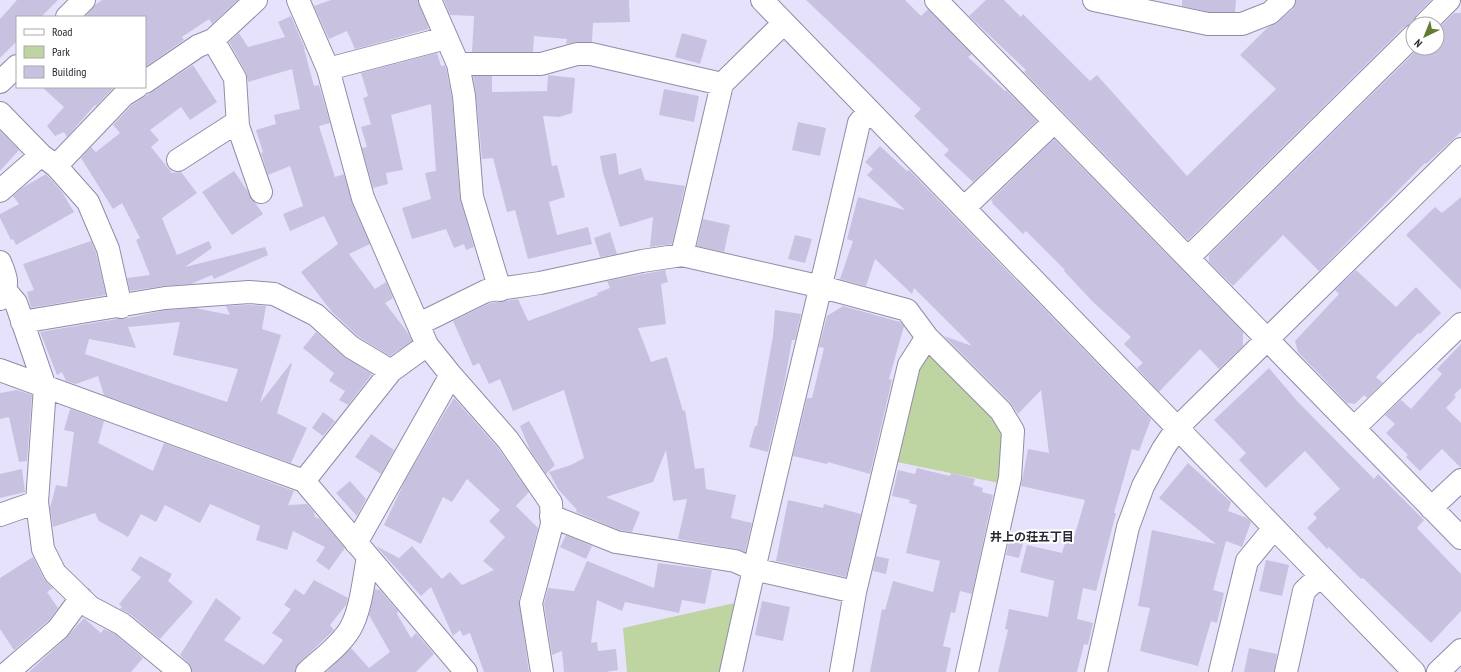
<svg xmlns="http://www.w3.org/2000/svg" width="1461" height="672" viewBox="0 0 1461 672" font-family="'PT Sans Narrow','Noto Sans JP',sans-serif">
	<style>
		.green { fill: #bed5a1 }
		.building { fill: #c8c1e0; fill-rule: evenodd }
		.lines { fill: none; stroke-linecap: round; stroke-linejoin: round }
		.minor-casing { stroke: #918ba8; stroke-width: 24 }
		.minor { stroke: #fff; stroke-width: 22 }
		.labels { text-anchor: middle; stroke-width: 4; stroke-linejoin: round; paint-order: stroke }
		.neighbourhood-label { font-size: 12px; font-weight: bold; fill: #2b2834; stroke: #fff }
	</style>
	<rect width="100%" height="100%" fill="#e7e2fc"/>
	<path class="green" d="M929 344 1007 434 1004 484 892 461 914 368Z
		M739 602 723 672H627L623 628Z"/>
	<path class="building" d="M17 0H58L41 17H17V41L0 58V19Z
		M102 0H238L212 24 209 19 182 37 184 40 145 67V17H85L95 5Z
		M331 0H418L429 29 355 49 347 31 329 39 314 6Z
		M444 0H629L630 22 593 23 592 42H577L566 44 567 39 534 36 533 52H472L474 16 450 15Z
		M806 0H905L921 16 928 9 972 54 968 57 1005 91 1006 90 1037 121 973 182 944 155 949 150 914 116 921 109Z
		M986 0H1004L1021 17 1023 14 1090 81 1097 75 1187 176 1276 89 1240 55 1267 28 1278 22 1293 9 1296 0H1431L1416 15 1413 24 1404 27 1188 240 1024 72 1026 70 969 16Z
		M1182 0H1236L1235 12H1209L1182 6Z
		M1454 13H1461V132L1426 164 1425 163 1319 271 1283 235 1233 286 1209 262V255L1419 48H1437V30Z
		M291 16 305 49H304L314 86 319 85 330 123 319 126 335 177 344 174 352 203 370 244 349 254 375 289 386 282 393 298 385 303 408 333 412 341 390 356 359 337 332 312 301 272 338 244 324 216 290 231 283 214 303 206 290 166 268 175 261 153 263 152 256 130 276 124 274 115 300 109 292 69 248 82 246 72 229 42 239 33 248 47 285 37 278 22Z
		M682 33 707 40 700 64 675 57Z
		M437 53 441 66 445 65 446 68 452 98 460 198 474 247 466 250 464 244 454 248 446 229 412 239 402 208 431 199 425 173 436 171 431 104 391 115 403 170 386 173 388 184 373 188 362 148 367 147 361 127 371 124 363 98 368 96 361 73Z
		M193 65 217 102 190 120 181 107 150 130 159 140 151 147 172 173 181 172 197 193 162 218 177 255 209 241 212 248 185 267 265 247 268 255 214 279 212 275 191 284 163 286 130 291 127 278 150 275 136 240 140 238 122 203 113 209 81 158 91 147 96 152 120 133 113 125 132 105Z
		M548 75 575 78 572 113 559 117 543 116 552 166 557 165 565 197 549 202 557 235 588 227 592 244 528 259 515 210 507 212 493 158 482 159 476 95 473 76H492V92L547 91Z
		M42 87H114L96 106 95 105 67 137 64 132 55 136 47 126 64 107Z
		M664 89 699 96 694 122 659 115Z
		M798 122 826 128 820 156 792 150Z
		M0 131 19 150 0 171Z
		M1054 139 1243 332V346L1219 369 1200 349 1159 392 1137 368 1143 363 1124 344 1131 337 1093 302 1064 271 1065 270 1026 231 1023 234 992 203 993 202 991 200Z
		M880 146 907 171 909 170 1151 419 1139 451 1132 449 1114 513H1116L1096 591 1083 588 1077 619 1093 623 1088 645 1084 644 1077 672H998L1008 630 1005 629 1009 609 1048 617 1054 581 1020 572 1027 545 1062 553 1066 540 1073 541 1085 500 1021 486 1028 449 1049 453 1041 390 1018 414 1010 402 944 336 972 346 914 288 912 294 875 259 866 286 840 279 853 241 847 239 858 197 905 210 867 175 873 169 865 162Z
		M616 153 619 175 641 168 645 180 685 186 672 244 650 247 653 217 620 227 603 173 600 156Z
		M234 171 263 214 232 235 202 192Z
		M46 174 62 192 74 212 16 245 13 239 11 240 0 218V214L19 204 13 196 22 188Z
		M1461 197V290L1406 235 1435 207 1442 213Z
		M703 219 730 225 724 252 697 246Z
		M610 232 617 254 600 257 594 238Z
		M795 235 812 239 805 263 788 259Z
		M91 241 96 253 106 295 31 308 27 292 34 290 23 264Z
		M665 270 668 282 661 284 666 324 638 328 651 362 667 357 683 411 685 410 695 469 704 468 706 489 736 495 731 518 752 523 745 552 737 549 678 539 687 499 673 501 666 450 653 482 606 497 640 512 632 532 619 530 576 512 577 510 558 489 549 472 571 465 584 458 564 390 513 411 500 379 489 384 479 363 473 366 453 321 490 303 518 299 528 321 598 295 597 293 610 288 607 281Z
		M1356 270 1396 307 1416 287 1441 313 1420 334 1418 333 1376 377 1383 383 1367 398 1364 395 1355 404 1347 403 1298 352 1295 341 1339 294 1335 290Z
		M249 305 266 306 262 329 281 335 260 403 291 363 292 364 277 413 307 428 291 463 104 395 98 376 76 384 66 381 62 372 57 375 40 332 117 319H123L166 310 195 308 230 315 226 306ZM180 322 173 355 238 369 227 402 85 354 89 339 136 348 128 327Z
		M843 306 900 322 904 326 889 379 892 380 870 474 828 462 827 464 793 456 807 398H812L824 348 819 347 827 316Z
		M775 310 801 314 795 340H792L784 385 768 452 749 447 755 426H757L773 336Z
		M316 332 343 356 372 374 348 405 339 400 345 391 329 381 334 373 303 348Z
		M1461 344V388L1454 395 1456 397 1446 408 1461 423V468L1442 449 1420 471 1406 457 1408 455 1386 433 1395 424 1385 415 1401 400 1411 409 1442 374 1437 369Z
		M1269 368 1298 402 1374 479 1378 474 1424 520 1417 528 1461 574V611L1431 643 1363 578 1361 579 1329 547 1327 549 1307 528 1317 518 1313 514 1340 489 1305 451 1266 488 1239 460 1246 453 1214 420Z
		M17 390 32 395 27 461 19 462 9 417 0 419V393Z
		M454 398 498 448 529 492 516 506 538 528 519 600 529 672H484L470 633 463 636 460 630 453 636 431 587 421 596 376 546 399 558 412 546 442 579 450 572 462 585 494 570 483 561 505 537 489 521 500 510 467 479 452 502 443 497 421 544 384 525 405 481 445 412Z
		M70 409 104 421 98 443 153 471 164 443 294 491 288 505 307 504 314 512 315 517 320 519 345 548 329 570 316 561 325 547 293 531 287 550 256 540 260 526 210 504 200 523 165 505 156 522 141 514 128 537 99 521 95 513 53 527 50 508 56 485 67 487 74 432 64 430Z
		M323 412 335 421 323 436 312 428Z
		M529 421 555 465 546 474 530 450 520 426Z
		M371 434 394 450 381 474 355 457Z
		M1188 463 1231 502 1228 511 1247 518 1251 522 1242 547 1226 541 1213 590 1224 593 1217 623 1211 621 1198 666 1140 651 1150 608 1138 606 1152 530 1216 544 1159 498Z
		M917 468 950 476 951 473 975 479 973 485 983 488 982 492 993 495 972 594 960 591 955 613 951 612 943 646 951 648 946 672H870L882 609 885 610 893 581 933 592 940 561 906 553 917 505 909 503 910 500 892 496 898 470 915 474Z
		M22 469 25 492 0 498V474Z
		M350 481 366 499 357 516 336 493Z
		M788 500 823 508 824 504 861 514 846 577 776 561Z
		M566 535 592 546 586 559 560 547Z
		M1010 537 1024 540 1019 558 1006 555Z
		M140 556 172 574 168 581 193 602 160 639 130 614 120 609 122 607 119 604 141 577 131 570Z
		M876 556 889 559 886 574 873 571Z
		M33 557 44 579 53 588 47 592 58 608 49 620 14 650 0 629V578Z
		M1266 560 1289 565 1282 596 1259 591Z
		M587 561 654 588 658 563 712 570 705 604 682 600 679 613 625 602 622 611 597 600 591 643 597 642 598 651 616 649 618 670 606 672H564L562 651 552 655 544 604 548 588 574 591Z
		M314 580 348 598 346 605 330 625 334 630 299 663 295 672H192L188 663 180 655 216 598 241 618 224 640 264 665 283 640 272 633 291 609 284 605 295 589 304 595Z
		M375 589 380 590 398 611 397 614 411 638 416 633 434 654 416 672H326L351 648 369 668 390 652 369 615Z
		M762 601 790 607 783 641 755 635Z
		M84 618 101 633 104 629 115 634 143 658 131 672H29L66 638Z
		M1249 648 1277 654 1274 672H1244Z"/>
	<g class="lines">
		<g class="minor-casing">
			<path id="minor" d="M298 0 328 69 363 198 427 345 451 375 508 440 551 503 552 524 531 603 542 672
				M430 0 458 64 464 96 472 197 500 290
				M762 0 1414 672
				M936 0 1461 538
				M1094 0 1208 24H1242L1270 13 1284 0
				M67 17 84 0
				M1425 24 1449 0
				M213 40 235 78 238 126 261 192
				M458 64H541L577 54H591L722 84
				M328 69 446 38
				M0 82 17 66
				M145 82 198 46 213 40 256 0
				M0 113 41 155 56 166 88 202 108 249 121 307
				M178 160 237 122
				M56 166 124 95 137 87
				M0 191 41 155
				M964 208 1054 122
				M682 255 722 84 784 23
				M1188 258 1413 36
				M0 262C6 276 10 286 0 299
				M6 291 16 303 45 387 37 502 43 549 55 573 90 607 122 624 180 672
				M22 322 165 298 249 292 274 294 316 315 351 347 391 371 427 345
				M419 324 486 291 540 283 642 261 682 255 822 287 907 310 927 337 1001 411 1013 431 1010 478 967 672
				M0 370 304 481 466 672
				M1354 428 1461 324
				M304 481 391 371
				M1431 508 1461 480
				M0 515 37 502
				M551 516 616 542 735 561 753 569 855 592
				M356 543 451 375
				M8 672 58 629 81 598
				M307 672C321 659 340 646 350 629 361 611 364 577 368 557
				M731 672C771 488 817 306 859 123L869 111
				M841 672 855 592 909 365 927 337
				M1096 672 1128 527 1143 486 1163 449 1177 428 1461 149
				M1220 672 1247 561 1274 528
				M1286 672 1304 591 1320 576
				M1438 672 1461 650"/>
		</g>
		<use href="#minor" class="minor"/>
	</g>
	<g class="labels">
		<g class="neighbourhood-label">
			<text x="1032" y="541">井上の荘五丁目</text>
		</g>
	</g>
	<rect x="16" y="16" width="130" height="72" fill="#ffffff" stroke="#aaa9ae"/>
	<rect x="24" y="29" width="20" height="6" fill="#ffffff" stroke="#aaa9ae"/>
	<text x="52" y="36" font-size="12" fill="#2b2834">Road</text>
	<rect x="24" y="46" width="20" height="12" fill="#bed5a1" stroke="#aaa9ae"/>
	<text x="52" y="56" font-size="12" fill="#2b2834">Park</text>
	<rect x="24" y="66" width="20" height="12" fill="#c8c1e0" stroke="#aaa9ae"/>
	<text x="52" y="76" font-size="12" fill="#2b2834">Building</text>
	<g transform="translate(1425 36) rotate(223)"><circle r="19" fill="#ffffff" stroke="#aaa9ae"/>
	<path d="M0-3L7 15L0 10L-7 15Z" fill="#617d32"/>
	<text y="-6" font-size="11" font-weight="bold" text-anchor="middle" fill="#2b2834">N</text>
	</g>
</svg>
